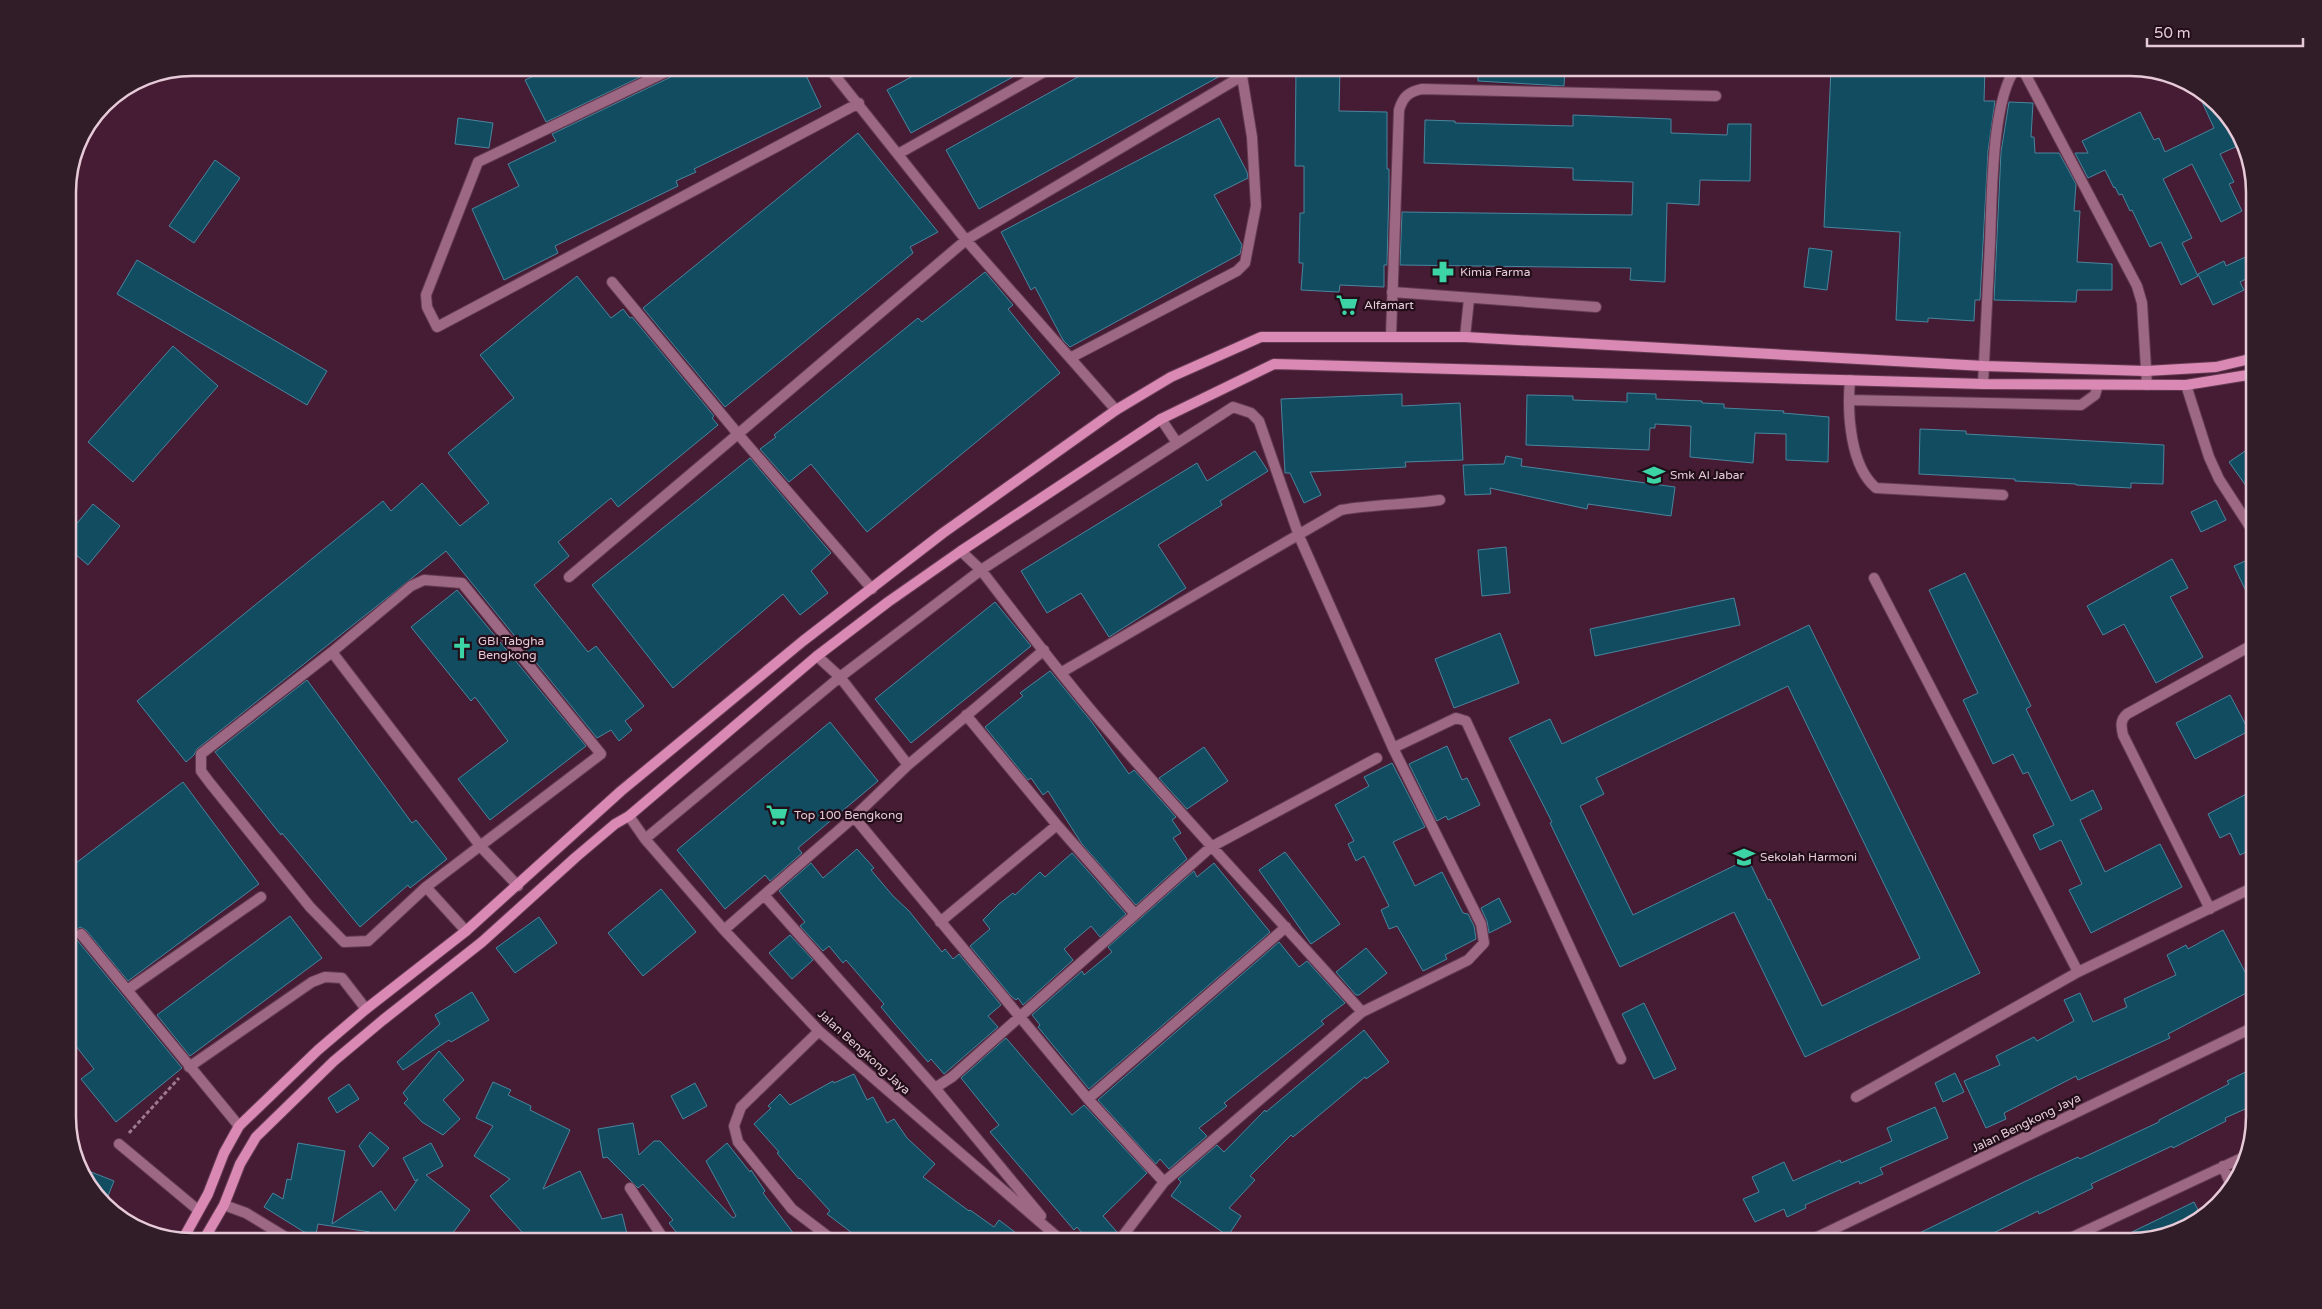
<svg xmlns="http://www.w3.org/2000/svg" width="2322" height="1309" viewBox="0 0 2322 1309" font-family="'Varela Round',sans-serif">
	<style>
		.building { fill: #124c61; stroke: #49859e; fill-rule: evenodd }
		.lines { fill: none; stroke-linecap: round; stroke-linejoin: round }
		.service-casing { stroke: #633b51; stroke-width: 12 }
		.minor-casing { stroke: #633b51; stroke-width: 12 }
		.secondary-casing { stroke: #633b51; stroke-width: 12 }
		.path { stroke: #9d7b8d; stroke-width: 3; stroke-dasharray: 4 2.5; stroke-linecap: butt }
		.service { stroke: #9c6883; stroke-width: 10 }
		.minor { stroke: #9c6883; stroke-width: 10 }
		.secondary { stroke: #da88b4; stroke-width: 10 }
		.labels { text-anchor: middle; stroke-width: 4.5; stroke-linejoin: round; paint-order: stroke }
		.poi-label { font-size: 12px; fill: #e6cad7; stroke: #210e19; text-anchor: start }
		.street-label { font-size: 12px; fill: #e6cad7; stroke: #210e19 }
		.rim { fill: none; stroke: #e6cad7; stroke-width: 2.5 }
	</style>
	<rect width="100%" height="100%" fill="#461c34"/>
	<path class="building" d="M551 68H659L546 122 525 80Z
		M681 68H787L792 77 804 71 821 107 694 169 696 172 676 181 678 186 555 246 558 253 504 280 472 209 519 186 508 164 556 141 552 134 677 74Z
		M928 68H1029L911 133 887 90Z
		M1094 68H1230L1231 70 979 209 946 150Z
		M1296 68H1340L1339 111 1387 112V169H1389V186L1387 265H1384V287L1340 285 1339 292 1301 290 1303 263H1299L1300 213H1304V166H1295Z
		M1478 68H1565L1564 86 1478 81Z
		M1831 68H1985L1984 101H1995L1988 151 1980 300H1975L1974 321 1928 318V322L1896 320 1900 232 1824 227Z
		M2200 92 2238 129 2242 144 2220 154 2234 182 2229 184 2242 211 2221 222 2192 164 2163 179 2192 238 2182 243 2198 276 2181 285 2161 242 2150 247 2132 210 2130 211 2122 194 2119 195 2115 187 2114 188 2105 170 2088 178 2075 153H2088L2082 141 2140 112 2154 140 2159 138 2165 152 2214 128 2198 93Z
		M2009 102 2033 103 2031 137H2034L2035 153H2059L2076 184 2074 211H2080L2077 262 2112 264V290H2077L2076 302 1994 300 2001 152Z
		M1573 115 1671 119V133L1727 135 1728 124H1751L1750 181 1700 180 1699 205 1667 203 1665 282 1630 280 1631 268 1400 265 1402 212 1632 215 1633 182 1573 180V168L1424 163 1425 120 1455 121V123L1573 126Z
		M458 118 493 123 489 148 455 144Z
		M1219 118 1247 172 1248 178 1214 195 1242 245 1240 254 1070 347 1063 340 1035 287 1031 290 1001 232Z
		M858 133 938 232 910 247 913 253 725 407 643 308Z
		M215 160 240 178 194 243 169 226Z
		M1809 248 1832 251 1827 290 1804 287Z
		M2254 253V275L2240 282 2244 290 2213 305 2198 274 2224 261 2226 266Z
		M137 260 327 371 307 405 117 294Z
		M985 272 1013 305 1008 309 1060 373 867 532 811 464 789 482 760 449 776 437 774 435 918 318 922 322Z
		M577 276 611 318 623 309 630 318 632 317 714 416 712 418 718 425 618 507 611 498 558 542 569 556 534 585 588 652 596 646 644 706 625 721 632 730 619 741 611 730 597 738 446 551 197 749 194 755 186 762 137 701 383 501 391 511 422 483 460 526 489 503 448 453 514 398 480 355Z
		M173 346 218 386 133 482 88 442Z
		M1627 393 1656 394V399L1702 401V403L1724 404V408L1784 411 1783 413 1829 417 1828 462 1786 460V434L1755 433 1753 463 1690 457 1691 426 1655 424V428H1650L1649 450 1526 445 1527 395 1573 396V400L1627 402Z
		M1402 394V406L1460 403 1463 460 1405 462 1406 467 1310 472 1321 495 1304 503 1290 473H1285L1281 399Z
		M1920 429 1966 431V434L2164 445 2163 484 2131 483V488L2076 485V484L2015 481V479L1919 474Z
		M2254 445V497L2229 462Z
		M1255 451 1268 471 1220 501 1222 505 1158 545 1186 588 1109 637 1081 593 1047 613 1021 571 1197 463 1207 481Z
		M1506 456 1522 459 1521 466 1675 487 1671 516 1588 504 1587 509 1490 488 1491 494 1465 495 1463 465 1504 464Z
		M750 458 831 553 811 571 828 593 800 615 783 594 673 688 592 585Z
		M2216 500 2226 520 2201 532 2191 512Z
		M93 504 120 526 88 565 68 548V534Z
		M1506 547 1510 593 1482 596 1478 550Z
		M2254 557V608L2234 566Z
		M2172 559 2188 588 2170 597 2203 657 2156 683 2124 624 2103 635 2087 606Z
		M1965 573 2031 706 2026 709 2071 801 2093 790 2102 809 2080 820 2105 872 2160 844 2182 887 2091 933 2069 890 2082 884 2061 840 2040 850 2033 835 2054 825 2028 772 2023 774 2013 754 1993 764 1963 700 1978 693 1929 590Z
		M457 590 586 746 490 820 458 779 508 741 475 697 471 701 411 627Z
		M1734 598 1740 625 1595 656 1590 629Z
		M995 602 1031 646 911 743 875 699Z
		M1809 625 1980 973 1805 1057 1734 912 1620 967 1550 823 1552 822 1509 738 1550 719 1562 744ZM1788 686 1920 958 1822 1006 1770 899 1768 900 1748 859 1633 915 1580 806 1604 794 1596 778Z
		M1500 633 1519 683 1454 708 1435 659Z
		M1050 671 1091 721 1129 774 1134 770 1176 817 1172 820 1181 833 1173 838 1187 859 1136 905 1082 844 1048 791 1043 795 1031 778 1028 780 985 727 1023 696 1020 693Z
		M307 680 412 823 416 820 447 859 410 888 408 885 360 927 282 833 281 835 215 752Z
		M2230 695 2249 731 2195 759 2176 723Z
		M830 722 878 781 798 848 802 853 770 881 765 875 725 909 677 850Z
		M1447 746 1462 780 1467 778 1480 805 1448 820 1446 816 1437 821 1409 764Z
		M1204 747 1228 781 1187 809 1159 778Z
		M1392 763 1425 827 1393 842 1415 886 1442 872 1463 913 1468 914 1474 926 1476 939 1445 955 1447 959 1423 971 1397 926 1389 929 1381 910 1389 906 1364 856 1356 861 1348 844 1354 841 1335 805 1369 786 1364 777Z
		M183 782 259 884 128 981 86 930 80 927 76 930 68 919V869Z
		M2254 790V848L2240 855 2230 833 2220 838 2208 814Z
		M857 849 874 868 871 870 893 896 909 911 942 952 945 949 953 959 959 954 1001 1005 988 1016 998 1027 944 1074 931 1059 928 1062 895 1024 881 1007 884 1004 846 960 843 963 829 946 823 951 800 926 805 922 779 891 811 863 823 878Z
		M1285 852 1340 924 1311 944 1259 870Z
		M1072 853 1126 914 1100 937 1091 926 1064 949 1073 960 1023 1005 1018 998 1016 1000 1011 996 970 946 990 929 983 920 999 904 1013 893 1015 895 1040 872 1045 877Z
		M1214 863 1270 932 1089 1089 1038 1027 1040 1025 1032 1015 1082 971 1084 975 1112 952 1108 947 1194 871 1197 877Z
		M661 889 696 932 643 976 608 933Z
		M1499 898 1511 922 1489 933 1487 921 1481 908Z
		M290 916 322 958 190 1056 157 1015Z
		M539 917 557 943 515 973 496 948Z
		M2223 930 2254 989 2168 1034 2170 1038 2078 1080 2076 1076 2004 1113 2006 1119 1986 1128 1964 1081 2000 1065 1996 1056 2034 1037 2037 1041 2074 1021 2064 1000 2080 993 2093 1022 2127 1007 2124 999 2176 975 2167 955 2186 945 2188 949Z
		M790 935 813 960 792 979 769 953Z
		M77 940 182 1068 116 1122 81 1079 94 1069 68 1036V947Z
		M1279 942 1299 967 1307 961 1345 1003 1321 1021 1324 1024 1224 1103 1227 1106 1199 1128 1207 1136 1169 1169 1160 1159 1156 1164 1098 1100Z
		M1366 948 1387 973 1359 995H1356L1336 972Z
		M472 992 489 1020 451 1042 449 1040 403 1070 397 1062 440 1024 435 1015Z
		M1644 1003 1676 1069 1654 1079 1622 1014Z
		M1364 1030 1389 1062 1366 1079 1365 1077 1293 1137 1291 1135 1250 1176 1255 1180 1229 1208 1241 1216 1228 1236 1171 1196 1181 1182 1178 1179 1217 1145 1224 1152 1265 1110 1266 1112Z
		M1006 1038 1072 1115 1084 1105 1147 1173 1103 1216 1117 1232 1106 1242H1090L1077 1227 1074 1230 990 1132 999 1125 961 1078Z
		M439 1051 464 1080 443 1100 460 1119 443 1135 422 1122 404 1103 408 1099 403 1093Z
		M2254 1068V1105L2225 1118 2226 1121 2173 1148 2172 1146 2091 1184 2093 1188 2039 1214 2038 1211 1975 1242H1901L2024 1182 2078 1157 2080 1159 2159 1122V1120L2229 1084 2227 1081Z
		M1955 1073 1964 1092 1943 1102 1935 1083Z
		M854 1074 867 1100 873 1097 887 1123 894 1119 907 1138 935 1164 923 1177 969 1211 970 1210 994 1227 999 1220 1028 1242H864L827 1214 830 1211 800 1178 799 1179 777 1153 779 1152 754 1124 771 1108 768 1106 780 1094 790 1105 833 1081 834 1083Z
		M493 1082 511 1090 508 1095 531 1106 530 1110 570 1130 543 1189 580 1171 602 1219 622 1214 629 1242H531L502 1210 490 1196 510 1179 474 1156 493 1126 476 1118Z
		M695 1083 707 1106 683 1119 671 1096Z
		M349 1084 359 1099 337 1113 328 1098Z
		M1935 1107 1948 1138 1880 1168 1883 1174 1860 1184 1859 1181 1805 1205 1806 1208 1787 1217 1784 1209 1755 1222 1743 1199 1759 1192 1752 1177 1784 1162 1793 1181 1840 1160 1841 1163 1892 1141 1887 1128Z
		M633 1123 639 1155 654 1141H660L733 1218 736 1216 706 1161 727 1143 750 1172 751 1170 765 1191 763 1193 800 1242H684L669 1223 673 1220 643 1184 638 1188 607 1157 603 1158 598 1129Z
		M370 1132 389 1148 373 1167 359 1146Z
		M298 1143 345 1151 332 1224 381 1191 395 1211 418 1179 415 1181 403 1158 431 1143 443 1166 426 1175 470 1210 446 1242H363L370 1232 318 1224 316 1234 304 1232 264 1207 273 1193 283 1199 287 1179 291 1180Z
		M81 1168 114 1181 106 1201 84 1180Z
		M2194 1202 2201 1216 2193 1225 2135 1240 2132 1232Z"/>
	<g class="lines">
		<g class="service-casing">
			<path id="service" d="M1392 292 1596 307
				M1465 337 1469 299
				M1850 380C1847 413 1850 466 1876 488L2003 495
				M1849 400 2081 405 2095 395 2098 385
				M569 577 738 434
				M424 580 462 583 601 754 426 887 368 941 344 942 310 907 210 783 201 771V754L332 652 411 586Z
				M332 652 481 847 518 886
				M426 887 466 931
				M81 934 239 1126
				M127 990 261 897
				M189 1067 312 982 325 977 342 978 366 1009
				M119 1144 198 1210"/>
		</g>
		<g class="minor-casing">
			<path id="minor" d="M674 68 478 162 426 295 427 307 437 327 859 103
				M829 68 966 240 1116 410
				M2022 68 2137 286 2142 303 2147 385
				M898 154 1051 68
				M612 282 738 434 872 589
				M1391 336 1399 110C1403 97 1408 92 1422 89L1716 96
				M1070 358 1237 271 1245 263 1256 206 1252 137 1242 76 1237 68
				M1983 384C1985 337 1988 290 1990 243 1992 201 1991 100 2016 68
				M2186 385 2209 457 2219 479 2254 533
				M1161 419 1177 443
				M738 434 966 240 1242 76
				M961 551 981 570C1019 619 1056 669 1096 716 1182 817 1274 913 1362 1012
				M1874 578 2078 972
				M817 656 840 677 908 765
				M1062 672 1341 510C1374 504 1407 505 1440 500
				M966 715 1057 825 1135 914
				M1393 748 1456 718 1466 721 1621 1059
				M629 816 645 839 724 930 819 1031 1062 1241
				M854 817 1088 1099 1164 1182
				M645 839 840 677 981 570 1233 407 1251 413 1259 421 1299 536 1393 748 1481 924 1484 943 1468 960 1362 1012 1164 1182 1119 1241
				M764 895 854 817 908 765 1044 650
				M2210 909 2123 735C2121 726 2120 720 2127 714L2254 644
				M940 922 1057 825
				M724 930 764 895 935 1088 1041 1216
				M819 1031 741 1107 734 1126 738 1142 792 1209 834 1241
				M935 1088 952 1077 1211 847 1377 758
				M1856 1097 2078 972 2254 887
				M1088 1099 1286 927
				M2223 1166 2231 1186
				M630 1188 665 1241
				M224 1205 246 1213 292 1241
				M1809 1241 2254 1027
				M2064 1241 2244 1157"/>
		</g>
		<g class="secondary-casing">
			<path id="secondary" d="M183 1239 208 1194 224 1153 239 1126 318 1050 366 1009 466 931 621 791 803 641 943 533 1116 410 1171 377 1261 337H1465L1984 366 2146 371 2216 367 2254 358
				M203 1241 224 1205 240 1164 256 1137 334 1061 383 1020 482 942 576 857 615 824 629 816 817 656 888 602 961 551 1161 419 1274 364 1983 384 2186 385 2254 374"/>
		</g>
		<path class="path" d="M129 1133 179 1078"/>
		<use href="#service" class="service"/>
		<use href="#minor" class="minor"/>
		<use href="#secondary" class="secondary"/>
	</g>
	<defs>
		<g id="pharmacy-bare" transform="scale(1.725)"><path d="M-2-6h4v4h4v4h-4v4h-4v-4h-4v-4h4Z" fill="#3cd4a4" stroke="#210e19" stroke-width="2.5" paint-order="stroke"/></g>
		<g id="supermarket-bare" transform="scale(1.725)"><path d="M-6-5.5h2.5l.6 2H6L4.5 2H-2.5L-4.4-4H-6ZM-1.5 3.2a1.3 1.3 0 1 0 .1 0ZM3 3.2a1.3 1.3 0 1 0 .1 0Z" fill="#3cd4a4" stroke="#210e19" stroke-width="2.5" paint-order="stroke"/></g>
		<g id="school-bare" transform="scale(1.725)"><path d="M0-5L7-2L0 1L-7-2ZM-4 1L0 2.5L4 1V4Q0 6-4 4Z" fill="#3cd4a4" stroke="#210e19" stroke-width="2.5" paint-order="stroke"/></g>
		<g id="church-bare" transform="scale(1.725)"><path d="M-1.2-6h2.4v3.5h3.3v2.4h-3.3V6h-2.4V-.1h-3.3v-2.4h3.3Z" fill="#3cd4a4" stroke="#210e19" stroke-width="2.5" paint-order="stroke"/></g>
	</defs>
	<g fill-rule="evenodd">
		<use href="#pharmacy-bare" x="1443" y="272"/>
		<use href="#supermarket-bare" x="1347" y="305"/>
		<use href="#school-bare" x="1654" y="475"/>
		<use href="#church-bare" x="462" y="648"/>
		<use href="#supermarket-bare" x="777" y="815"/>
		<use href="#school-bare" x="1744" y="857"/>
	</g>
	<g class="labels">
		<g class="poi-label">
			<text x="1460" y="276">Kimia Farma</text>
			<text x="1364" y="309">Alfamart</text>
			<text x="1670" y="479">Smk Al Jabar</text>
			<text x="478" y="645">GBI Tabgha<tspan x="478" dy="14">Bengkong</tspan></text>
			<text x="794" y="819">Top 100 Bengkong</text>
			<text x="1760" y="861">Sekolah Harmoni</text>
		</g>
		<g class="street-label">
			<text transform="translate(864 1052) rotate(42)" y="4">Jalan Bengkong Jaya</text>
			<text transform="translate(2026 1123) rotate(-26)" y="4">Jalan Bengkong Jaya</text>
		</g>
	</g>
	<path d="M0 0H2322V1309H0ZM192 76H2130A116 116 0 0 1 2246 192V1117A116 116 0 0 1 2130 1233H192A116 116 0 0 1 76 1117V192A116 116 0 0 1 192 76Z" fill="#311d28" fill-rule="evenodd"/>
	<path class="rim" d="M192 76H2130A116 116 0 0 1 2246 192V1117A116 116 0 0 1 2130 1233H192A116 116 0 0 1 76 1117V192A116 116 0 0 1 192 76Z"/>
	<path d="M2147 38v8h156v-8" fill="none" stroke="#e6cad7" stroke-width="2.5"/>
	<text x="2154" y="38" font-size="15" fill="#e6cad7" stroke="#210e19" stroke-width="4" paint-order="stroke">50 m</text>
</svg>
